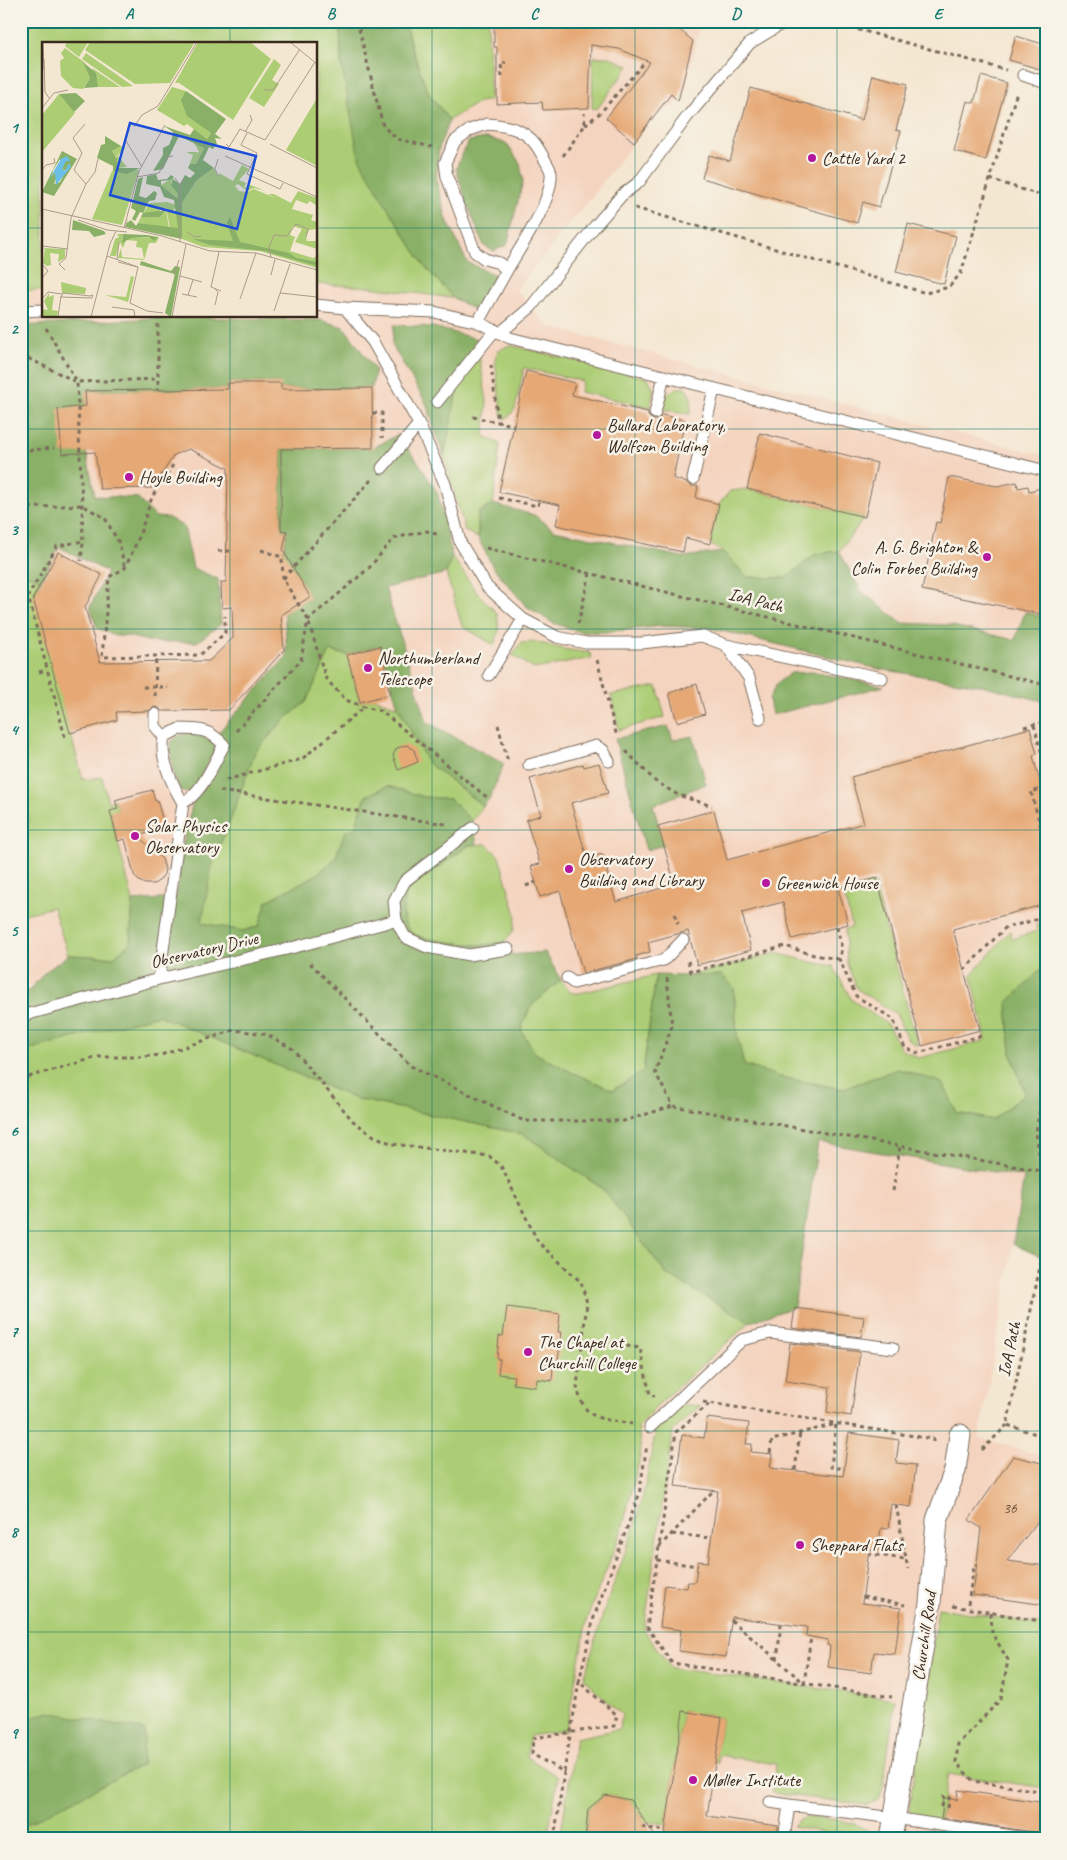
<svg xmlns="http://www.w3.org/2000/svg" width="1067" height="1860" viewBox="0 0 1067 1860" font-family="Caveat,sans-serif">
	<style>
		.built { fill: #f4d4bf }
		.green { fill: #accd74; stroke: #747c49 }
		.forest { fill: #89b066; stroke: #626d42 }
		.building { fill: #e6a976 }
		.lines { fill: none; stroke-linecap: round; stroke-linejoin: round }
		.lane-casing { stroke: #7c6c5d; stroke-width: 13 }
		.street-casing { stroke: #7c6c5d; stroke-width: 23 }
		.path { stroke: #7c6c5d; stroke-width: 3; stroke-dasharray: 4 4; stroke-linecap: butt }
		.lane { stroke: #fff; stroke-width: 11 }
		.street { stroke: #fff; stroke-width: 21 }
		.path-bridge { stroke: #7c6c5d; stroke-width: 3; stroke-dasharray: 4 4; stroke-linecap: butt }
		.grid { fill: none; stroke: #0f766e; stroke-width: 1; stroke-opacity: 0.55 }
		.poi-dot { fill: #b5179e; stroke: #f7f3e8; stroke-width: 2 }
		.labels { text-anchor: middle; stroke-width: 5; stroke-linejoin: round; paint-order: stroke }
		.number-label { font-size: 15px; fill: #664a34 }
		.poi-label { font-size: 18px; fill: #3b2a1e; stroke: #f7f3e8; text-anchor: start }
		.street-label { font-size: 18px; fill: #3b2a1e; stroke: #f7f3e8 }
		.inset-road { fill: none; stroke: #aa9b89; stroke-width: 1 }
		.view { fill: #1d4ed8; fill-opacity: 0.15; stroke: #1d4ed8; stroke-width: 2.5 }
		.inset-edge { fill: none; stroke: #3b2a1e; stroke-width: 2.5 }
		.neatline { fill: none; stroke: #0f766e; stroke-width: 2 }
		.grid-label { font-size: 16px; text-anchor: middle; font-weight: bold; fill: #0f766e }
	</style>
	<rect width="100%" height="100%" fill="#f7f3e8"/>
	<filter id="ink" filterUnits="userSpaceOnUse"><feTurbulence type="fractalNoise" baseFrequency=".02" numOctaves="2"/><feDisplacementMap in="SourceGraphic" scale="10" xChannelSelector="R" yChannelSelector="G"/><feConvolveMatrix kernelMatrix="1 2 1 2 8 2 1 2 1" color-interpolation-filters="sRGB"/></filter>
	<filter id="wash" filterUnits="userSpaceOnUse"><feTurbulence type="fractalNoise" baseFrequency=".0096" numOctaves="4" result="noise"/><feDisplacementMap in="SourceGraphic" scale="20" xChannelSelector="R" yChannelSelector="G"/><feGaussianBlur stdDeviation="1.12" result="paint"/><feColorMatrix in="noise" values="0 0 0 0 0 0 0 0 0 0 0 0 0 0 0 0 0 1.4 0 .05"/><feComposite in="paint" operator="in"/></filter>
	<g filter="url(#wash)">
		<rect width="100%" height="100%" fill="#f4e7d1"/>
		<path class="built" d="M340 21H701L685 90 675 106 655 114 590 199 516 290 550 327 1046 456V1181L1025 1177 979 1438 1046 1457V1839H21V993L30 990 21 961V915L53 906 21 825 29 822 21 790V291L44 290V316H316V284L369 287Z"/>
		<path class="green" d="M21 21H340L341 63 387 207 424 265 453 298 369 287 316 284V44H44V290L21 291Z
			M405 21H488L490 100 479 102 449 120 429 94 411 47Z
			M593 57H610L629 66 597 109 592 108Z
			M509 345 648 378 654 390 650 407 580 392 582 381 524 368 515 409 507 419 503 418 501 411 495 359 498 351Z
			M479 355 487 401 484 436 500 444 493 504 478 513V538L465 531 444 457 460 375Z
			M677 388H685C693 397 692 403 690 414L662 409 668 393Z
			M747 489 865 517 839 551 816 554 786 578 747 577 723 552 710 544 719 504 730 491Z
			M452 556 477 593 497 613 499 631 494 645 462 626 446 573Z
			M21 572 41 580 34 598 83 780 102 777 108 802 115 800 118 809 110 812 133 901 130 943 114 957 68 955 53 907 21 915V825L29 822 21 790Z
			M536 642 563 649 590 653 592 658 534 669 512 655 521 643Z
			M330 651 347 655 360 702 374 698 398 707 428 763 483 806 472 821 450 799 424 797 387 786 366 796 355 828 345 832 335 859 316 875 267 901 259 926 243 931 201 923 213 858 226 832 255 752 285 719 306 702Z
			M657 686 665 717 619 730 611 695Z
			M486 844 499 856 516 915 514 930 504 942C496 943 488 945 481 945 467 944 422 941 412 933 399 922 402 903 408 890L469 845Z
			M874 883 918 1046 907 1039 896 1014 857 989 847 964 845 929 852 927 843 891Z
			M1046 922V964L1007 1003 1011 1053 1025 1094 993 1120 957 1113 943 1083 898 1069 843 1089 780 1077 744 1065 737 1036 734 988 689 976 776 953 816 963 833 966 852 1000 887 1024 902 1050 919 1058 984 1041 985 1034 971 975 1010 931 1012 939 1037 931 1036 925Z
			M656 975 643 1072 612 1090 571 1072 535 1053 521 1030 530 1007 561 980 571 993H580Z
			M158 1015 356 1099 523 1134 604 1190 666 1274 750 1322 662 1401 638 1427 641 1453 622 1530 587 1618 566 1730 530 1736 527 1757 558 1777 547 1839H21V1052Z
			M680 1404 700 1406 673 1431 644 1630 671 1668 895 1699 883 1788 878 1800 867 1805 772 1793 776 1764 719 1755 718 1763H715L722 1718 683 1711 666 1824 642 1821 643 1818 630 1800 605 1795 588 1809 585 1834 589 1839H560L576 1738 620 1729 622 1715 584 1679 604 1611 635 1525 644 1491 656 1429Z
			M938 1608 1046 1625V1788L948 1774 939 1826 914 1823 909 1809Z
			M807 1817C828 1820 863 1818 874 1839H859L793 1827 799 1820Z"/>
		<path class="forest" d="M340 21H405L411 47 429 94 449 120 439 148 436 180 447 220 467 262 495 275 477 311 453 298 424 265 387 207 359 158 341 63Z
			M486 138 506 143 520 163 523 181 507 245 494 251 484 246 466 201 456 169 461 156 469 141Z
			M171 317 320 320 344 327 375 370 372 388 281 389 280 383H228V389L86 391V451L95 496 137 498 156 517 169 518 184 527 193 568 218 579 221 624 197 642H152L127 636H116L97 628 90 607 107 572 59 547 41 580 21 572V326Z
			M394 325 433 327 481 340 460 375 444 457 427 405 392 345Z
			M397 435 419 463 438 494 452 556 446 573 385 588 427 722 504 764 489 799 483 806 428 763 398 707 380 646 347 655 330 651 306 702 285 719 255 752 226 832 213 858 202 923 243 931 259 926 267 901 316 875 335 859 345 832 355 828 366 796 388 786 424 797 450 799 472 821 477 844 469 845 408 890C402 903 399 922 412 933 422 941 467 944 481 945 488 945 496 943 504 942L512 955 545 952 561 980 530 1007 521 1030 535 1053 571 1072 613 1090 643 1072 656 975 689 976 722 975 734 988 737 1036 744 1065 780 1077 843 1089 898 1069 943 1083 957 1113 993 1120 1025 1094 1011 1053 1007 1003 1046 964V1259L1013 1244 1024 1177 818 1142 794 1307 750 1322 666 1274 604 1190 523 1134 356 1099 158 1015 21 1052V993L30 990 44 973 68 955 114 957 130 943 133 901 176 898 183 843 192 805 212 775 227 745 217 734 287 656 281 565 287 531 281 530V449L373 448Z
			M493 504 534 515 554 530 682 557 723 552 747 577 786 578 816 554 839 551 861 591 902 623 949 625 1015 640 1025 612 1046 617V702L985 686 879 669 710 628 662 626 606 632H580L553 623 526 606 493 567 478 538V513Z
			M812 672 884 686 772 715 769 699 777 683 791 673Z
			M668 726 673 740 693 736 706 784 653 805 664 845 646 850 615 739Z
			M182 734H197L215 742 216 750 191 792C190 792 183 791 183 791 173 787 171 754 170 744L174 739Z
			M48 1712 145 1730 142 1765 21 1827V1722Z"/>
		<g id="blocks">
			<path class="building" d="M494 21H669L693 41 678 101 671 94 634 142 606 118 650 62 619 49 591 45 589 108 543 110 542 102 497 104V47H494Z
				M1016 36 1046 45V71L1009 60Z
				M873 75 908 84 896 130 901 131 879 207 863 202 857 223 702 178 709 155 730 161 751 88 862 120Z
				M981 76 1007 83 986 160 954 151 967 101 974 103Z
				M908 224 956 236 944 284 896 272Z
				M526 371 575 383 572 395 648 412V416L653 420H658L662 415 685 420 673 478 687 483 691 486H698L696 498 719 504 710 544 686 538 683 552 556 525 560 505 499 492Z
				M228 383H281V389L372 388 373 448 281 449V530L287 531 283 550 310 597 281 615 284 650 229 710 168 711H162L159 708 155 707 148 711 116 712 117 720 70 733 33 598 58 552 102 575 85 607 100 662 209 661 233 638 232 607 222 608 221 582H226L228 468 189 449 174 455 153 488 100 489 95 452 62 454 58 409 86 406 85 391 228 389Z
				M760 433 877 463 865 517 747 489Z
				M949 477 997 486 1017 482 1018 488 1028 486 1029 491 1041 488V492L1046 491V615L922 590 936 522 940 523Z
				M380 646 389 681 387 682 390 694 360 702 347 655Z
				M697 684 705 714 677 722 669 693Z
				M1030 728 1037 754 1033 756 1046 804V904L953 929 980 1030 922 1046 877 878 838 888 848 924 792 939 783 902 742 913 751 950 697 965 688 931 648 942 650 952 636 956 637 959 583 973 560 891 540 897 531 866 540 864 526 820 541 815 530 779 583 764 584 767 599 763 608 793 571 803 587 858 602 854 616 902 675 884 658 826 714 810 727 860 864 823 851 777Z
				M407 745 414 750 418 762 398 770 393 755 397 748Z
				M152 790 155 801 157 800 165 828 138 836 162 859 165 869 164 874 160 880 154 884H145L139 881 134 875 125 839 118 841 110 811 118 809 115 800Z
				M507 1307 560 1314 558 1332H562L557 1367H553L552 1381 537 1379 536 1387 513 1384 514 1376 498 1374 500 1359H497L499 1336H503Z
				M795 1308 864 1317 861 1337 792 1328Z
				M790 1343 860 1352 851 1416 827 1412 830 1387 785 1381Z
				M707 1418 749 1423 746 1444H752L751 1452 772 1454 770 1468 843 1476 849 1433 899 1440 896 1463 916 1465 911 1507 891 1504 888 1529 881 1528 878 1551 869 1550 862 1603 901 1608 895 1654 874 1652 871 1673 828 1667 830 1646 827 1645 828 1640 806 1636 807 1627 732 1617 726 1657 679 1651 681 1630 660 1627 665 1585 687 1588 688 1582H695L698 1561 708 1562 718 1491 675 1486 682 1435 704 1438Z
				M1013 1456 1046 1464V1511L1007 1561 1046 1566V1605L973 1595 981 1528 969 1520Z
				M683 1711 722 1718 707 1816 778 1826 777 1839H664Z
				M958 1790 1046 1803V1839H1039L1037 1834 1033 1832 941 1818 944 1798 957 1800Z
				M605 1795 630 1800 657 1839H585L588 1809Z"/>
		</g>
	</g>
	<g filter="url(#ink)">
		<use href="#blocks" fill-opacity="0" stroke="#7c6c5d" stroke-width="1"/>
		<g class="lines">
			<g class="lane-casing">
				<path id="lane" d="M1023 75 1046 83
					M487 124C512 126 529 130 541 153 544 159 550 167 551 173 553 201 521 246 507 270L499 263 485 259 475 252 447 177 445 163 455 141 470 130Z
					M316 305 345 308 434 312 478 322 510 338 1046 471
					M345 308 373 342 419 424 445 484 460 542 487 587 523 619 557 637 586 643H642L702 636 726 645 749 678 760 718
					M21 311 44 310
					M478 322 507 270
					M500 333 531 307 595 226 622 195 639 182 687 117 750 43 786 21
					M437 402 495 330
					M655 413 664 376
					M382 468 419 424
					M693 479 714 389
					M726 645 882 678
					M489 675 523 619
					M155 714V726L164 737
					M179 729C200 729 209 729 224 745 213 764 203 792 183 803 173 786 159 757 164 737Z
					M529 765 596 746 603 750 609 761
					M473 828 405 881 394 901 396 920 405 937 427 947 469 955 508 949
					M567 978 574 983 664 960 683 940
					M159 979 183 803
					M21 1016 159 979 295 947 396 920
					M650 1427 742 1340 770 1333 893 1348
					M770 1802 789 1805
					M784 1839 789 1805 894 1818 1032 1839"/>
			</g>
			<g class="street-casing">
				<path id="street" d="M891 1839 930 1603 937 1520 955 1470 960 1435"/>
			</g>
			<path class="path" d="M357 21 383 126 397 139 432 147
				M827 21 1006 70
				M502 77 501 63H506
				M585 125 600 113 644 63
				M563 156 585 125 584 113
				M990 179 1036 194 1046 191
				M635 208 926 293 949 287 961 273 1017 92
				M158 316V390
				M46 328 77 382 82 505 83 541 81 561
				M21 355 77 382 157 379
				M491 365 498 422 514 425
				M373 413H382V438
				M473 417 498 422
				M21 451 54 448
				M173 465 152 497 139 537 125 568 109 577 102 657 200 655 225 633V616
				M371 480 283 579 308 620 326 679 346 700 364 707 381 711 489 799
				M499 498 538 506 539 501
				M21 508 82 505 105 518 119 543 125 568
				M486 548 1046 685
				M261 550 282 557 283 579
				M218 551H230
				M578 624 590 573
				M597 660 617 737
				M39 672 47 670
				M155 696 156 656
				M498 725 508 762
				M1034 725 1046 769
				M1024 727 1046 721
				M236 731 301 660 308 620 369 568 394 538 427 531 439 535
				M65 737 28 596 57 546 83 541
				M626 751 655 781 678 795 712 806
				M226 780 302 759 364 707
				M1046 788 1031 792 1046 845
				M220 791 446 824
				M21 816 23 815
				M526 886 536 882
				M675 914 678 924
				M837 927 842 949 839 959 856 996 893 1019 905 1048 918 1053 981 1036
				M688 961 691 972 785 946 814 955 839 959
				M310 963 411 1066 524 1121H624L673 1106
				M964 970 1005 928 1046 917
				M667 978 672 1026 655 1072 673 1106 1041 1171
				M1046 1071 1036 1133 1046 1199
				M21 1079 98 1057H139L161 1055 234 1030 266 1034 293 1049 353 1121 374 1136 393 1144 489 1156 501 1166 538 1242 581 1282 587 1303 577 1386C584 1422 601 1418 632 1424
				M893 1191 900 1146
				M1046 1238 1007 1425 1046 1437
				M571 1338 640 1348 650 1395 655 1396
				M703 1402 933 1439V1442
				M709 1404 676 1432 647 1627 672 1663 892 1697
				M982 1450 1007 1425
				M770 1453 772 1440 836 1424 831 1467 845 1469
				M795 1470 800 1432
				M896 1505 908 1569
				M672 1534 711 1538
				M659 1547 714 1490
				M868 1554 906 1559
				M657 1560 697 1566
				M863 1597 905 1605
				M968 1604 974 1565H977
				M953 1606 1046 1622
				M991 1613 992 1633 1008 1660 1001 1699 958 1744 956 1762 973 1781 1046 1792
				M731 1620 804 1683 811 1637
				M777 1660 781 1624
				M564 1772 579 1682
				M942 1807 944 1793
				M948 1808 950 1793
				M642 1827 665 1831
				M554 1839 564 1772 532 1754 533 1738 614 1726 617 1715 579 1682 594 1617 639 1495 647 1445"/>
			<use href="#lane" class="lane"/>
			<use href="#street" class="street"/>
			<path class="path-bridge" d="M143 687H168"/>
		</g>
	</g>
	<path class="grid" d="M230 21V44M432 21V1839M635 21V1839M837 21V1839M21 228H44M316 228H1046M230 316V1839M21 429H1046M21 629H1046M21 830H1046M21 1030H1046M21 1231H1046M21 1431H1046M21 1632H1046"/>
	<g class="poi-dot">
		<circle cx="812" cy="158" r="5"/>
		<circle cx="597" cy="435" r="5"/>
		<circle cx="129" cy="477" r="5"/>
		<circle cx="987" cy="557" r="5"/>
		<circle cx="368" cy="668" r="5"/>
		<circle cx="135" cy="836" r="5"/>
		<circle cx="569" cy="869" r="5"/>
		<circle cx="766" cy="883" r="5"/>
		<circle cx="528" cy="1352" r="5"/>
		<circle cx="800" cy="1545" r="5"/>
		<circle cx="693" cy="1780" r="5"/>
	</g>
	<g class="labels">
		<g class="number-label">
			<text x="1010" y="1513">36</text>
		</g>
		<g class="poi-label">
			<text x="822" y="164">Cattle Yard 2</text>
			<text x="607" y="431">Bullard Laboratory,<tspan x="607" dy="21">Wolfson Building</tspan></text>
			<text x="139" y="483">Hoyle Building</text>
			<text x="977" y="553" text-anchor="end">A. G. Brighton &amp;<tspan x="977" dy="21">Colin Forbes Building</tspan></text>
			<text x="378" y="664">Northumberland<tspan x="378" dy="21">Telescope</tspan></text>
			<text x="145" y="832">Solar Physics<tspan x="145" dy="21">Observatory</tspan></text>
			<text x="579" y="865">Observatory<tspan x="579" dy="21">Building and Library</tspan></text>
			<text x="776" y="889">Greenwich House</text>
			<text x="538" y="1348">The Chapel at<tspan x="538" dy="21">Churchill College</tspan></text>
			<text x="810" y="1551">Sheppard Flats</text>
			<text x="703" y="1786">Møller Institute</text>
		</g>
		<g class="street-label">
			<text transform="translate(756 600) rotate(14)" y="6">IoA Path</text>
			<text transform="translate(204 950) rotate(-13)" y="6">Observatory Drive</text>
			<text transform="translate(1009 1349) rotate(-78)" y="6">IoA Path</text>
			<text transform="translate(924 1636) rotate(-82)" y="6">Churchill Road</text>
		</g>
	</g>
	<g transform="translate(42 42)">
		<rect width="275" height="275" fill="#f4e7d1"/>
		<path d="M25 0H46L37 15 23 4ZM48 0H153L128 41 93 42 43 8ZM156 0H208L229 17 191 78 137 41H133ZM23 6 42 20 48 36 41 47 31 46 19 34 18 19 22 16 19 11ZM44 11 91 44 80 45 40 17ZM232 17 239 23 230 38 237 42 222 65 207 56ZM50 26 78 45H56ZM130 45 144 49 143 62 152 76 169 91 165 97 145 82 142 84 115 68ZM17 52 33 71 0 110V73ZM275 56V124L244 108ZM150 97 162 106 154 122 147 124 151 113 144 110H156L151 113 157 110ZM79 104 83 106 76 114 85 125 75 126 74 116 80 106 74 115 70 109ZM200 123 207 127 197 138 204 141 202 146 209 143 223 149 212 146 205 149 196 142 193 144 197 149 205 150 212 147 233 156 226 152H232L249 161 256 149 275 156V164L268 159 265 162 254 158 250 167 271 173 269 178 275 180V187L267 188 264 195 265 199H275V207L253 200 260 187 251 184 248 193 253 195 248 209 271 216 275 214V226L218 209 161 205 140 197V161L155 138 172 126 177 136V131L191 139ZM97 128 80 183 50 177 70 129ZM132 135 129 141 136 152 135 156 119 143ZM125 160 135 163 131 169H136V186H128L124 166H119L116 171H101L108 161ZM124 168 127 186 96 181 99 175H118ZM75 192H81L80 199 85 196 117 195 114 201H107L102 218 76 216 79 206 80 215 102 217 100 206 94 205 95 199 84 198 81 206 78 200 74 214H68L73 197 77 195ZM0 206 23 207V216L16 220 17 212 8 211 9 223 5 224 1 221 3 207ZM89 234 92 235 86 260 63 253 84 255ZM19 240 44 246 43 252 20 251ZM7 251V255L12 253 10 268 16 269 15 275 0 274V267L6 268 2 259Z" fill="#accd74"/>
		<path d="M41 20 54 31 56 45 42 46 48 36ZM144 49 184 77 173 92 180 97 173 96 175 102 171 107 167 105 161 118 172 126 155 138 140 161V197L83 185 86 176 85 181 89 178 94 184 96 181 136 186 132 158 122 155 118 145 104 142 105 134 114 132 116 138 125 137 129 133 132 135 128 138 119 139V143L135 156 136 152 129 143 131 137 138 142 143 133 148 136 153 131 146 126 148 122H154L162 106 137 94 121 127 111 129 121 113V106L127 103 130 96 131 90 122 84 148 93 152 87 165 97 169 91 145 74 139 58ZM34 51 43 59 32 70 17 52ZM63 94 79 104 70 109 75 117V126H98L85 132 71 129V124L55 116 59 103 63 102ZM20 109 35 117 12 154 0 150ZM18 117 21 129 25 127 18 140 12 142 16 132 13 130 10 134 11 128ZM101 135 97 154 104 156 112 149 115 151 113 158 107 159 101 171 124 168 118 175H99L101 171 98 170 93 179 90 177 94 169 89 166 96 137ZM188 175 198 200 247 211 254 216 275 220V224L222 209 168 203 151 197 191 199 185 181ZM31 178 62 189 64 192 52 195 47 189 30 188ZM81 192 105 193 116 195 112 199 107 195 89 196 80 201ZM99 219 129 229 133 224 138 225 129 275 123 271 133 232 98 223Z" fill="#89b066" fill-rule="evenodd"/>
		<path d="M25 114 28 119H24L20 127 23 129 27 121 29 125 14 143 13 130 7 137 19 117Z" fill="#6bbee7"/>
		<path class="inset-road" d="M1 0 2 28M248 0 275 22M2 17 3 50 7 56M222 48H231L258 7M0 66 12 51 26 48M43 82 31 96 40 111 32 128 44 142M92 85 100 73 116 64 155 0M203 90 210 78 208 73M205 91 199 103 215 111 205 132 238 147 241 141M84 99 100 125M184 102 187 105 198 87 223 98 273 20M228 102 275 126M183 114 275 155M176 117 173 127 177 135M0 128 4 123 13 121 12 116M95 135 117 131 125 115 131 114M133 136 138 143 142 136M0 167 120 194 168 209 214 211 275 228M29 176 44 142 53 130 56 117M36 178 65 188 85 190M82 186 97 129 123 83M145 190 153 195 159 194M138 199V143M0 204 26 207M177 210 169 245 179 249M65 214 96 225M229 216 227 205 232 193 245 194 254 182 266 187 264 195M75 217 77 200M76 220 96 225M0 222 6 229 1 235M96 225 88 261 105 269 121 271M23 228 17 222 24 216 29 176M132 233 137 218M229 233 233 217M138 234 160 240M21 251 48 254 51 253 50 256 19 255ZM238 251 275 255M140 252 155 255M146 253 151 238M0 257 6 250 20 252M198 257 214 211M173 263 176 250 173 247M70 265 92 268 93 275M232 269 248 222M16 275 19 254M49 275 68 202 74 189M130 275 144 202"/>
		<path class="view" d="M88 81 214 114 195 187 68 153Z"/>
		<rect width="275" height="275" class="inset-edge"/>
	</g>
	<rect width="1067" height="1860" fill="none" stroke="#f7f3e8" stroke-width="55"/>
	<rect x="28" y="28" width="1012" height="1804" class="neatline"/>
	<g class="grid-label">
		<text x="129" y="19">A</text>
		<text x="331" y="19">B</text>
		<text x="534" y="19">C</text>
		<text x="736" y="19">D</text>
		<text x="938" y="19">E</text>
		<text x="14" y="133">1</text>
		<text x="14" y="334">2</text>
		<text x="14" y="535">3</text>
		<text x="14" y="735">4</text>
		<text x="14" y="936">5</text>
		<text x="14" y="1136">6</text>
		<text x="14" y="1337">7</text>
		<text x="14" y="1537">8</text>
		<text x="14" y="1738">9</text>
	</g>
</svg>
